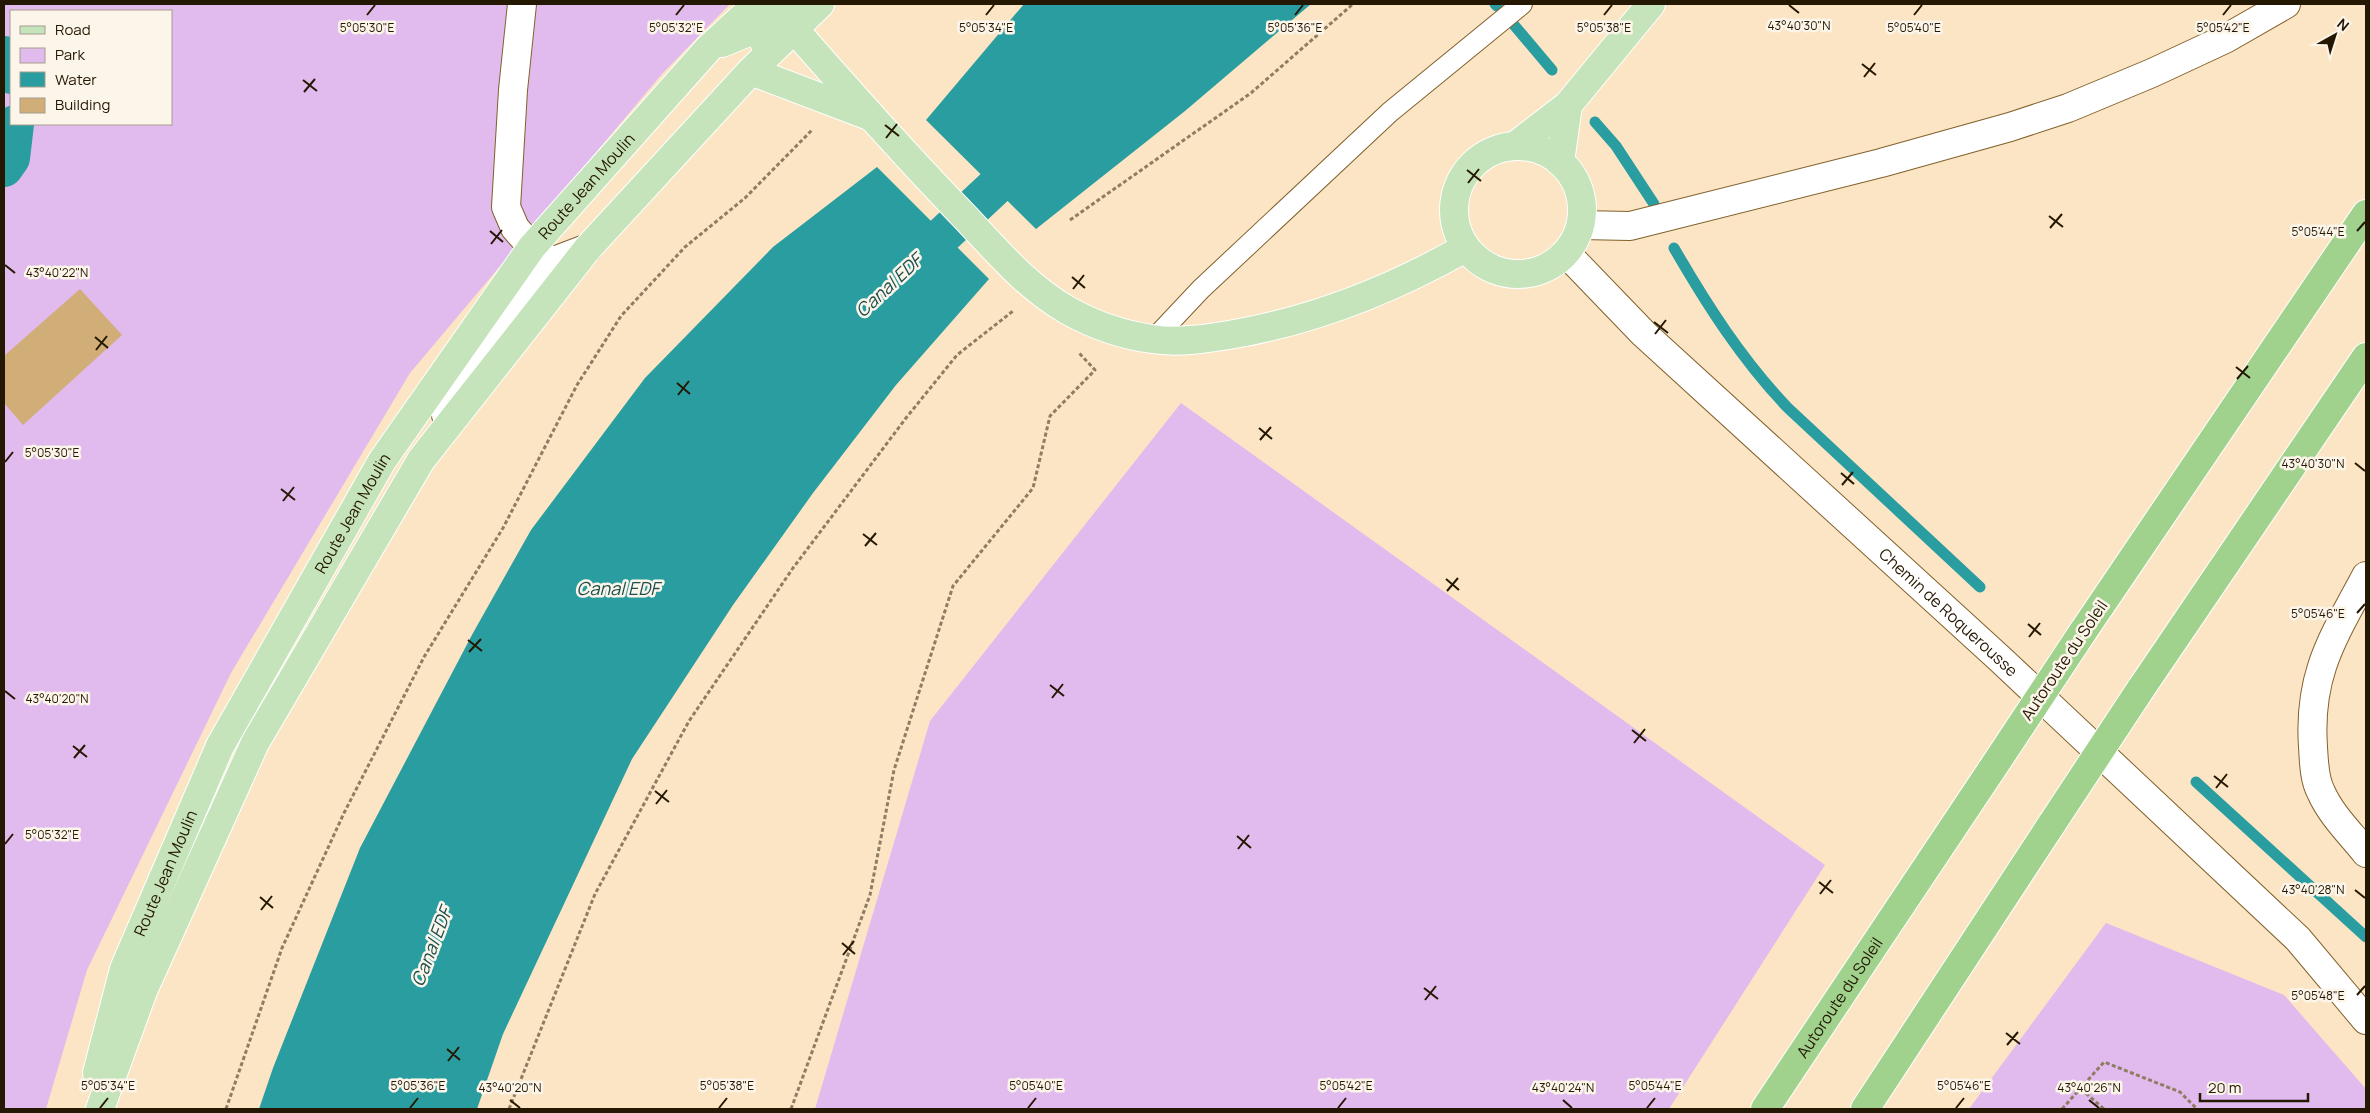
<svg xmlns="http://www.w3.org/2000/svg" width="2370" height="1113" viewBox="0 0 2370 1113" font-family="Manrope,sans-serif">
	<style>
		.green { fill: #e1baee; fill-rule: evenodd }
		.water { fill: #299da0 }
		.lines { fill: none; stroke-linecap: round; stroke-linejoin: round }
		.stream { stroke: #299da0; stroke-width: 11 }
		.canal { stroke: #299da0; stroke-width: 38 }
		.building { fill: #d1ad77 }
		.service-casing { stroke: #82612b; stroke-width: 22 }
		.minor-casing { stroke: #82612b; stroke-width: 30 }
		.primary-casing { stroke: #fff; stroke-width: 30 }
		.motorway-casing { stroke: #fff; stroke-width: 30 }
		.path { stroke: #8e7d62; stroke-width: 3; stroke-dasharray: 4 2.5; stroke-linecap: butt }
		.service { stroke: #fff; stroke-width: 20 }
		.minor { stroke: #fff; stroke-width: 28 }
		.primary { stroke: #c6e4bb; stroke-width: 28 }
		.motorway { stroke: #a0d28e; stroke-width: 28 }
		.motorway-bridge-casing { stroke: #fff; stroke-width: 30; stroke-linecap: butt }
		.motorway-bridge { stroke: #a0d28e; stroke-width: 28 }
		.ticks { fill: none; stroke: #251803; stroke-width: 2 }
		.labels { text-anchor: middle; stroke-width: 5; stroke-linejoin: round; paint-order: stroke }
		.street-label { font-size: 16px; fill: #251803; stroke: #fcf5ea }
		.water-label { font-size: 18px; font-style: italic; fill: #1e4e4f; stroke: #fcf5ea }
		.ticks-label { font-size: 12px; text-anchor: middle; fill: #251803; stroke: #fcf5ea; stroke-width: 5; stroke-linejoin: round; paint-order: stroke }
	</style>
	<rect width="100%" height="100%" fill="#fbe5c4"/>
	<path class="green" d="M4 4H730L662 74 410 373 231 673 87 970 46 1109H4ZM11 11H171V124H11Z
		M1181 403 1825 865 1669 1109H815L930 721Z
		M2106 923 2284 995 2366 1089V1109H1969Z"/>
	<path class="water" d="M1024 4H1311L1185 111 1036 229 926 120Z
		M877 167 989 279 896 385 813 493 733 605 632 759 503 1034 477 1109H259L273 1068 360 848 473 633 531 530 645 378 773 247Z"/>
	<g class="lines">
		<path class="stream" d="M1495 4 1497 6
			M1514 25 1552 70
			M1595 122 1616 146 1654 204
			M1674 248C1707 305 1742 360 1788 408L1980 587
			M2196 782 2366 937"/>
		<path class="canal" d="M4 55 11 75
			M4 168 11 158 15 124
			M906 270 1032 152"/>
	</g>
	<path class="building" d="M80 289 122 335 23 425 4 403V356Z"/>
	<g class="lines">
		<g class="service-casing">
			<path id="service" d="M1153 340 1201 289 1390 112 1522 4"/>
		</g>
		<g class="minor-casing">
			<g id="minor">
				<path d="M522 4 513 90 506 207 515 228 532 247 551 262 588 248"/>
				<path d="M1581 225 1630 226 1881 163 2010 127 2068 108 2152 73 2225 39 2286 4"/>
				<path id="s1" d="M1566 253 1644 334 1999 658 2298 939 2366 1020"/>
				<path d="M446 415 475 364 551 262"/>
				<path d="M2366 576C2333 638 2308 674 2313 747 2314 762 2314 779 2321 792 2331 815 2351 834 2366 853"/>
			</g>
		</g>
		<g class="primary-casing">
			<g id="primary">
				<path d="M764 42 787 4"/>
				<path d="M722 43 751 31 794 29C850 93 906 156 965 217 996 250 1027 287 1067 310 1092 324 1123 335 1152 339 1177 343 1204 339 1229 335 1313 321 1391 290 1465 248"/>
				<path d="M751 71 869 116"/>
				<path d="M1516 145 1568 105 1651 4"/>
				<circle cx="1518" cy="210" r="64"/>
				<path d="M1560 162 1568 105"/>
				<path id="s2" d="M97 1073 124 969 220 746 382 461 532 247 709 48 757 4"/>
				<path d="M100 1109 143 991 255 743 421 460 588 248 751 71 820 4"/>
			</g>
		</g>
		<g class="motorway-casing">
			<g id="motorway">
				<path d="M2082 633 2366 214"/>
				<path d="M2140 690 2366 357"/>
				<path id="s3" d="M1765 1109 1992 769"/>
				<path d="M1865 1109 2053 822"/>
			</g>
		</g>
		<path class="path" d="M1070 220 1251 93 1353 4
			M2081 1089 2104 1109
			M226 1109 282 948 344 813 424 657 503 528 577 385 621 316 685 247 745 198 813 129
			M509 1109 595 894 689 721 793 568 906 418 957 355 1013 311
			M791 1109 870 895 894 770 953 586 1033 488 1050 416 1095 370 1079 353
			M2062 1109 2104 1062 2180 1092 2197 1109"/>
		<use href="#service" class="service"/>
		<use href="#minor" class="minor"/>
		<use href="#primary" class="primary"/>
		<use href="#motorway" class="motorway"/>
		<g class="motorway-bridge-casing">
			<path id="motorway-bridge" d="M1992 769 2082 633
				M2053 822 2140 690"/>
		</g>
		<use href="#motorway-bridge" class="motorway-bridge"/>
	</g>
	<path class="ticks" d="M1789 5 1799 13M367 15 375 5M676 15 684 5M986 15 994 5M1295 15 1303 5M1604 15 1612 5M1914 15 1922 5M2223 15 2231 5M1862 64 1876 75M1864 77 1875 63M303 80 317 91M304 92 315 79M885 125 899 136M886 138 897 124M1467 170 1481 181M1468 183 1479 169M2049 216 2063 227M2050 228 2062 214M490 231 503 242M2357 231 2365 222M491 244 502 230M5 265 15 273M1072 277 1085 288M1073 289 1084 275M1654 322 1668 333M1655 334 1666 320M95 337 108 348M96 350 107 336M2236 367 2250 378M2237 379 2248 366M677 383 690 394M678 395 689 381M1259 428 1272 439M1260 440 1271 427M5 462 13 452M2355 463 2365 471M1841 473 1854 484M1842 485 1853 472M281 489 295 500M283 501 294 487M863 534 877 545M865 546 876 533M1446 579 1459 590M1447 591 1458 578M2357 613 2365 604M2028 624 2041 635M2029 637 2040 623M468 640 482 651M469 652 481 639M1050 685 1064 696M5 691 15 699M1052 698 1063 684M1632 730 1646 741M1634 743 1645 729M73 746 87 757M74 758 85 745M2214 776 2228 787M2216 788 2227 774M655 791 669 802M656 804 667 790M1237 836 1251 848M5 844 13 834M1238 849 1249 835M1819 882 1833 893M2355 890 2365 898M1820 894 1831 880M260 897 273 908M261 910 272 896M842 943 855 954M843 955 854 941M1424 988 1438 999M2357 995 2365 986M1425 1000 1436 986M2006 1033 2020 1044M2007 1045 2018 1032M447 1049 460 1060M448 1061 459 1047M510 1100 520 1108M1563 1100 1572 1108M2089 1100 2099 1108M100 1108 108 1098M410 1108 418 1098M719 1108 727 1098M1028 1108 1036 1098M1338 1108 1346 1098M1647 1108 1655 1098M1956 1108 1964 1098"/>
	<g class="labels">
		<g class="street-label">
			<text dy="6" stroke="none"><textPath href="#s2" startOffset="1021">Route Jean Moulin</textPath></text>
			<text dy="6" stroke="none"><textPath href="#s2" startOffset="618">Route Jean Moulin</textPath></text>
			<text dy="6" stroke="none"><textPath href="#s1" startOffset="525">Chemin de Roquerousse</textPath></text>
			<text transform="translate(2064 660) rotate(-56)" y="6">Autoroute du Soleil</text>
			<text dy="6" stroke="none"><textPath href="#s2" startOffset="212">Route Jean Moulin</textPath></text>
			<text dy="6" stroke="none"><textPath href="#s3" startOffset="134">Autoroute du Soleil</textPath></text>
		</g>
		<g class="water-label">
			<text transform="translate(889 286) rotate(-43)" y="6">Canal EDF</text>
			<text x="618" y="595">Canal EDF</text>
			<text transform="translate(432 947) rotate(-69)" y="6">Canal EDF</text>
		</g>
	</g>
	<g class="ticks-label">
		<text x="1799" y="30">43°40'30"N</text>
		<text x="676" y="32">5°05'32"E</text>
		<text x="986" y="32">5°05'34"E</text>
		<text x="1295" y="32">5°05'36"E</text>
		<text x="1914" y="32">5°05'40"E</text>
		<text x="367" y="32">5°05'30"E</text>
		<text x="1604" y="32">5°05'38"E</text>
		<text x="2223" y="32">5°05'42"E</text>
		<text x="2318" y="236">5°05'44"E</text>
		<text x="57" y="277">43°40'22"N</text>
		<text x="52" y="457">5°05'30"E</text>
		<text x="2313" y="468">43°40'30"N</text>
		<text x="2318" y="618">5°05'46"E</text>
		<text x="57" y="703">43°40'20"N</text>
		<text x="52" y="839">5°05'32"E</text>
		<text x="2313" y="894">43°40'28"N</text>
		<text x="2318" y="1000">5°05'48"E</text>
		<text x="108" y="1090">5°05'34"E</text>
		<text x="418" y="1090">5°05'36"E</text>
		<text x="727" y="1090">5°05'38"E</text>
		<text x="1036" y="1090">5°05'40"E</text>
		<text x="1346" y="1090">5°05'42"E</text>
		<text x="1655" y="1090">5°05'44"E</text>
		<text x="1964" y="1090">5°05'46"E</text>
		<text x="510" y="1092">43°40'20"N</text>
		<text x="1563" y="1092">43°40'24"N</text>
		<text x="2089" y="1092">43°40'26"N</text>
	</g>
	<rect width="2370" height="1113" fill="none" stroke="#251803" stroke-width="10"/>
	<rect x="10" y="10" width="162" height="115" fill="#fcf5ea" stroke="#a69d8e"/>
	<rect x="20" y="26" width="25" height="8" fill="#c6e4bb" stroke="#a69d8e"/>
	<text x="55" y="35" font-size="15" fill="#251803">Road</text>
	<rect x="20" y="48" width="25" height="15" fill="#e1baee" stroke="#a69d8e"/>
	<text x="55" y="60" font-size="15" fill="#251803">Park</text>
	<rect x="20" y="72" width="25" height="15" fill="#299da0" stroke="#a69d8e"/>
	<text x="55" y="85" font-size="15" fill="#251803">Water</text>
	<rect x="20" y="98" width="25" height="15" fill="#d1ad77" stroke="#a69d8e"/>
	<text x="55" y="110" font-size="15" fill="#251803">Building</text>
	<g transform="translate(2335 35) rotate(39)" stroke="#fcf5ea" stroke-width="4" paint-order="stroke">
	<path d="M0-4L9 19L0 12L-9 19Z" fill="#251803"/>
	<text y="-8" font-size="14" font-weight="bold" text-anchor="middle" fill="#251803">N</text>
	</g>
	<path d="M2200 1093v8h108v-8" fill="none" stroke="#251803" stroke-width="2.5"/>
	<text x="2208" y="1093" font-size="15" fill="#251803" stroke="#fcf5ea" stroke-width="4" paint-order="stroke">20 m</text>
</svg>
